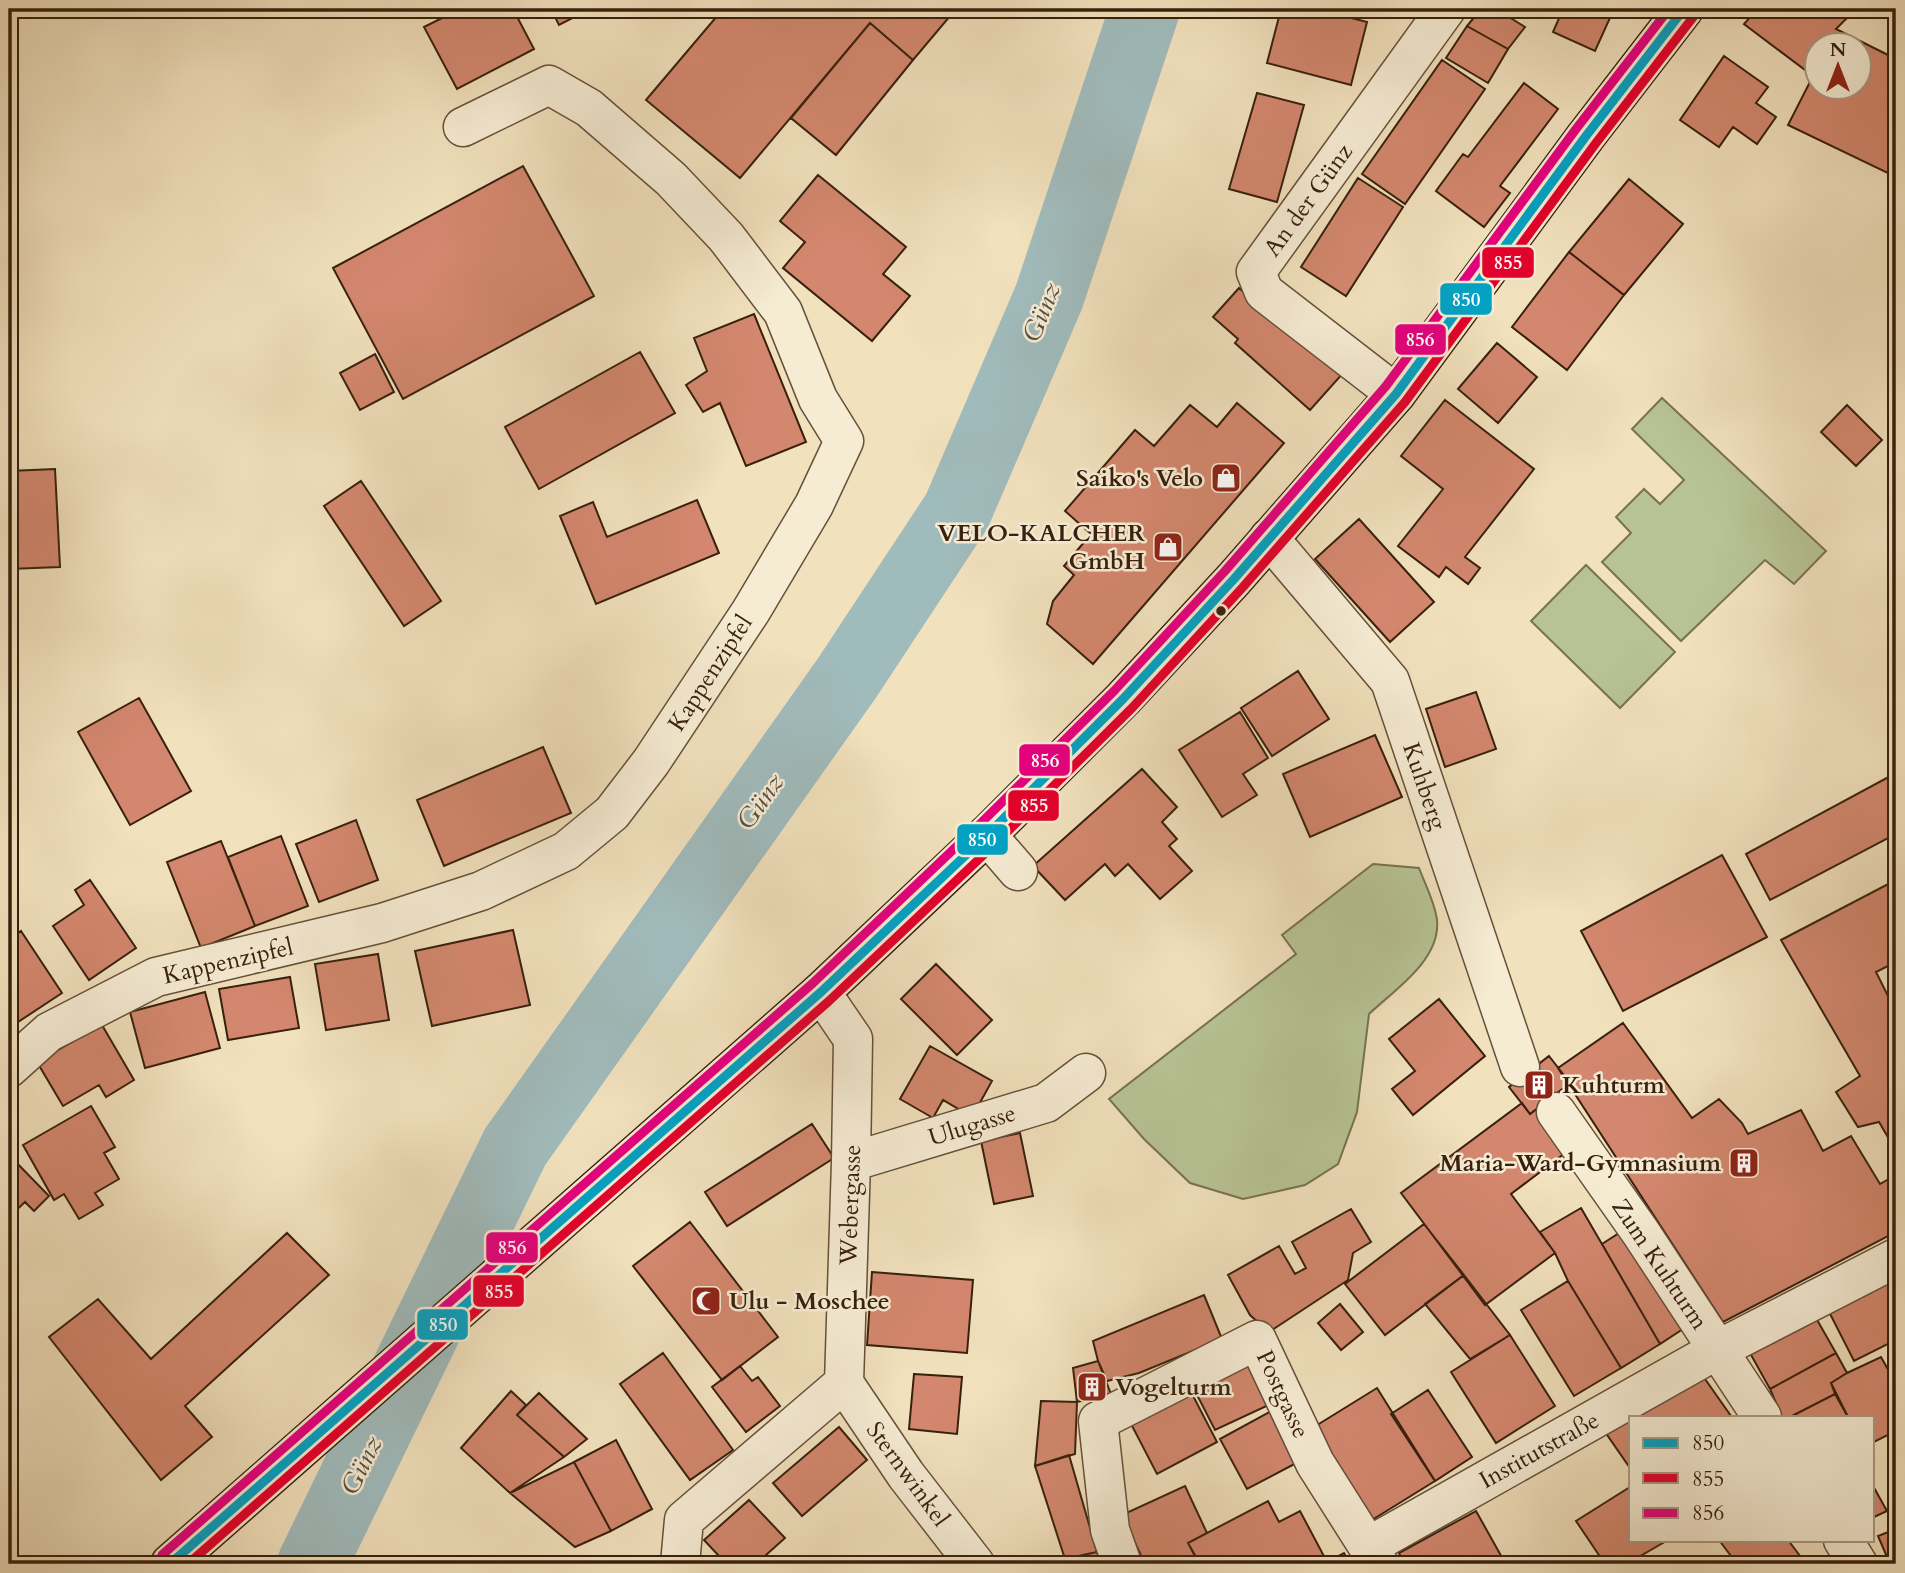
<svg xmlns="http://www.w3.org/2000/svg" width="1905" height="1573" viewBox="0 0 1905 1573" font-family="Cardo,serif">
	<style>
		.green { fill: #b7c394; stroke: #787250; stroke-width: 2 }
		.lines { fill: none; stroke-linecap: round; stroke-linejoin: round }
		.river { stroke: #a0bbbc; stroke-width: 70 }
		.building { fill: #d3876e; stroke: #38200d; stroke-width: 2; fill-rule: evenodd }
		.minor-casing { stroke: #665039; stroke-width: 41 }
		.major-casing { stroke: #38200d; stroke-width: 41 }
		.minor { stroke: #f6ecd4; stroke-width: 38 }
		.major { stroke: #e8c07e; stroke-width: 38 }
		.bus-1-casing { stroke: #f6ecd4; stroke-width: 14 }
		.bus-2-casing { stroke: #f6ecd4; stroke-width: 14 }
		.bus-3-casing { stroke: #f6ecd4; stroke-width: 14 }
		.bus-1 { stroke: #03a2c4; stroke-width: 9 }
		.bus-2 { stroke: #e4002b; stroke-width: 9 }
		.bus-3 { stroke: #e5007d; stroke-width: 9 }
		.bus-dot { fill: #38200d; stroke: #f6ecd4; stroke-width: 2.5 }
		.labels { text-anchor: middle; stroke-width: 5; stroke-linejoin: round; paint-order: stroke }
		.street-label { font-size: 24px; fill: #38200d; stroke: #f6ecd4 }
		.poi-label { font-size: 24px; font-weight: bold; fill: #38200d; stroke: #f6ecd4; text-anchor: end }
		.water-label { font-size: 26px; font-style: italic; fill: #574e42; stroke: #f6ecd4 }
		.line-badge { stroke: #f6ecd4; stroke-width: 2.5 }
		.badge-label { font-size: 19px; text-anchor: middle; font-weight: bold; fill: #fff }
	</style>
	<rect width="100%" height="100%" fill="#f1e1bd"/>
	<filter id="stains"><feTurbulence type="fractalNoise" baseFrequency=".00286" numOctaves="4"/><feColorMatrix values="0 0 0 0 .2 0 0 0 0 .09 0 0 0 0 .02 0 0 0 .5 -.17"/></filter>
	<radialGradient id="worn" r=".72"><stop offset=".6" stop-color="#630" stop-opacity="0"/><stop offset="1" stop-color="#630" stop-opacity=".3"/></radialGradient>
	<path class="green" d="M1662 398 1826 551 1794 584 1765 560 1681 641 1602 562 1631 533 1616 517 1644 489 1660 504 1684 480 1632 429Z
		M1586 565 1675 652 1620 708 1531 621Z
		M1373 864 1419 868C1425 884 1435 903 1437 920 1441 960 1394 990 1369 1014L1357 1112 1338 1164 1305 1185 1243 1199 1190 1183 1144 1139 1109 1099 1296 954 1282 935Z"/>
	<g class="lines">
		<path class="river" d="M312 1564 515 1147 847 678 957 511 1049 297 1145 9"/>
	</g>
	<path class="building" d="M460 9H513L534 49 457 89 424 27Z
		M551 9H590L559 25Z
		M723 9H956L913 60 870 23 740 178 646 100Z
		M1281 9H1316L1367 22 1351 85 1267 63Z
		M1481 9H1496L1525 27 1508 49 1467 26Z
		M1563 9H1614L1595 51 1553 32Z
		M1757 9H1856L1836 29 1890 56 1896 41V177L1788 125 1813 76 1744 24ZM1818 46H1860V88H1818Z
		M870 23 913 60 836 155 791 118Z
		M1467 26 1508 49 1488 83 1446 58Z
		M1724 56 1768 87 1756 103 1776 117 1757 144 1733 127 1719 147 1680 120Z
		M1442 60 1485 89 1405 204 1362 174Z
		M1524 83 1558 109 1500 186 1510 193 1484 227 1436 191 1463 154 1468 157Z
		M1257 93 1304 105 1277 202 1229 189Z
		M523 166 594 296 403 399 333 268Z
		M818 175 906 247 883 274 910 296 872 341 783 268 805 242 780 221Z
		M1358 178 1403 207 1346 296 1301 267Z
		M1629 179 1683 224 1624 295 1569 252Z
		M1569 252 1624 295 1567 370 1512 327Z
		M1239 288 1264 310 1345 371 1310 410 1235 343 1238 339 1213 317Z
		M754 314 806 442 746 466 720 403 703 412 686 385 707 371 694 338Z
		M1497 343 1537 377 1498 423 1458 389Z
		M640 352 675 413 539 489 505 427Z
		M375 354 394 392 360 410 340 373Z
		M1445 400 1534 469 1465 557 1480 568 1468 584 1446 567 1439 577 1398 546 1443 489 1401 456Z
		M1237 403 1284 443 1093 664 1047 624 1053 601 1074 575 1064 566 1091 534 1065 511 1135 430 1154 446 1190 405 1217 427Z
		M1847 405 1882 440 1856 466 1821 432Z
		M55 469 60 567 9 569V471Z
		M361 481 441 601 404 626 324 506Z
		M697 500 719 553 596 604 560 516 593 502 607 537Z
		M1359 519 1434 602 1390 642 1315 559Z
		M1298 671 1329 719 1272 756 1241 708Z
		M1476 692 1496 749 1445 767 1426 709Z
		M139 698 191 791 130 825 78 732Z
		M1240 712 1268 758 1243 774 1257 795 1222 817 1179 750Z
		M1375 735 1402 797 1310 837 1283 774Z
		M543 747 571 813 444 866 417 800Z
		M1142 769 1177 807 1162 822 1177 839 1169 846 1192 871 1160 899 1128 864 1115 876 1105 864 1065 900 1033 866Z
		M1896 773V834L1770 900 1746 854Z
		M356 820 378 880 319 902 296 844Z
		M281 836 308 906 255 926 228 857Z
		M221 841 255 926 201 948 167 862Z
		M1722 855 1767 937 1623 1011 1581 931Z
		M90 880 136 948 89 980 53 926 84 905 75 890Z
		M1896 880V962L1876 972 1896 1012V1151L1879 1122 1858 1127 1836 1092 1860 1076 1781 940Z
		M513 930 530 1005 432 1026 415 951Z
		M21 931 62 993 9 1028V939Z
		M378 954 389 1020 326 1030 315 964Z
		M936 964 992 1020 957 1055 901 999Z
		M290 977 299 1028 228 1040 219 989Z
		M205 992 220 1048 145 1068 130 1012Z
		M1439 999 1485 1056 1413 1115 1392 1089 1415 1071 1389 1039Z
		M1623 1023 1692 1118 1719 1099 1742 1123 1748 1134 1801 1110 1823 1151 1851 1136 1880 1184 1896 1175V1232L1723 1322 1558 1068Z
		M102 1025 134 1080 106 1097 99 1085 63 1106 37 1062Z
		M930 1046 992 1081 972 1117 943 1100 933 1118 900 1099Z
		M1549 1056 1570 1083 1530 1114 1509 1087Z
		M1522 1103 1530 1114 1542 1105 1573 1147 1511 1194 1555 1253 1485 1305 1401 1193Z
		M91 1106 115 1147 104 1153 119 1179 95 1193 103 1205 79 1219 64 1194 54 1200 23 1145Z
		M812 1124 834 1158 727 1226 705 1192Z
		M1020 1133 1033 1196 994 1204 981 1141Z
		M9 1155 49 1196 34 1211 25 1202 9 1217Z
		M1581 1208 1660 1344 1621 1368 1568 1281 1555 1253 1540 1232Z
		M1351 1209 1371 1242 1353 1253 1348 1280 1269 1332 1250 1315 1228 1275 1279 1246 1295 1274 1306 1268 1292 1242Z
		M690 1222 778 1337 722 1380 633 1266Z
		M1424 1224 1464 1275 1385 1335 1345 1284Z
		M1627 1228 1689 1325 1660 1344 1602 1244Z
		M287 1233 329 1275 185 1406 212 1437 161 1480 49 1337 98 1299 151 1359Z
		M1896 1268V1340L1854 1361 1825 1304Z
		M872 1272 973 1280 967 1353 867 1345Z
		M1464 1275 1510 1335 1470 1359 1425 1304Z
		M1568 1281 1621 1368 1574 1396 1521 1310Z
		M1204 1295 1222 1339 1139 1373 1107 1381 1098 1361 1093 1341Z
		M1340 1304 1363 1332 1341 1350 1318 1323Z
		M1812 1311 1836 1353 1770 1389 1746 1346Z
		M1510 1335 1555 1406 1496 1443 1451 1372Z
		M663 1353 733 1450 690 1480 620 1384Z
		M1836 1353 1847 1373 1831 1383 1835 1394 1790 1417H1782L1770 1389Z
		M1881 1357 1896 1384V1431L1872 1443V1417H1848L1831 1383 1847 1373Z
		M1098 1361 1111 1394 1077 1402 1073 1368Z
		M1252 1361 1273 1403 1215 1430 1194 1389Z
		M740 1366 752 1381 758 1377 780 1406 746 1432 712 1387Z
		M1698 1369 1731 1416 1630 1417V1468L1603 1429Z
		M914 1374 962 1377 957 1434 909 1429Z
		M1377 1388 1435 1481 1372 1520 1314 1427Z
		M1190 1390 1217 1442 1157 1474 1130 1422Z
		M1428 1390 1472 1457 1435 1481 1391 1414Z
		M511 1391 526 1405 517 1415 564 1457 510 1493 461 1448Z
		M539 1393 587 1439 564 1457 517 1415Z
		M1835 1394 1848 1417H1790Z
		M1041 1401 1077 1402 1075 1454 1035 1466Z
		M1277 1408 1304 1459 1247 1489 1220 1439Z
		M839 1427 867 1460 802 1516 773 1483Z
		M616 1440 652 1509 611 1531 574 1462Z
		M1069 1455 1097 1552 1065 1559 1035 1466Z
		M574 1462 611 1531 575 1547 510 1493Z
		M1872 1484 1887 1511 1872 1518Z
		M1185 1486 1207 1533 1188 1543 1198 1562 1193 1564H1145L1122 1515Z
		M1630 1487V1540H1668L1637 1558 1642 1564H1605L1576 1521Z
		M749 1500 785 1538 756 1564H711L719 1556 704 1540Z
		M1268 1501 1279 1522 1300 1511 1327 1562 1344 1553 1350 1564H1200L1188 1543Z
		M1476 1511 1504 1561 1498 1564H1404L1399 1553Z
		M1896 1529V1564H1890L1878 1536Z
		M1719 1540H1788L1806 1564H1737Z
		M1097 1552 1101 1564H1062L1060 1560Z"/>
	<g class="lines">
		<g class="minor-casing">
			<path id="minor" d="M1396 394 1264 292 1256 272 1446 9
				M1269 538 1390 681 1520 1067
				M987 835 1018 871
				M9 1068 49 1032 156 977 382 923 481 891 566 851 612 813 651 762 751 611 814 505 844 441 818 399 783 312 726 237 671 179 589 108 549 85 463 127
				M1556 1112 1641 1233 1762 1417
				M851 1162 1046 1103 1086 1073
				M844 1383 906 1475 975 1564
				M1843 1540 1858 1564
				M1369 1546 1717 1350 1896 1258
				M680 1564 684 1520 844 1383 851 1162 853 1039 821 992
				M1122 1564 1110 1530 1098 1421 1257 1340 1315 1463 1379 1564"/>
		</g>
		<g class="major-casing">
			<path id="major" d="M170 1564 821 992 987 835 1123 699 1234 579 1396 394 1586 136 1684 9"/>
		</g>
		<use href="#minor" class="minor"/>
		<use href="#major" class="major"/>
		<g class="bus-1-casing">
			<path id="bus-1" d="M170 1564 821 992 987 835 1123 699 1234 579 1396 394 1586 136 1684 9"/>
		</g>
		<g class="bus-2-casing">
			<path id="bus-2" d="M188 1564 829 1001 995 844 1132 708 1243 587 1405 402 1596 143 1694 16"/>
		</g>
		<g class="bus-3-casing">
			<path id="bus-3" d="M162 1555 813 983 978 826 1114 691 1225 571 1386 386 1576 129 1669 9"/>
		</g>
		<use href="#bus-1" class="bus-1"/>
		<use href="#bus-2" class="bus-2"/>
		<use href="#bus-3" class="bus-3"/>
	</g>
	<defs>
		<g id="shop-square" transform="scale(1.575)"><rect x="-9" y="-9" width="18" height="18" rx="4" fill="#8f2418" stroke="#f6ecd4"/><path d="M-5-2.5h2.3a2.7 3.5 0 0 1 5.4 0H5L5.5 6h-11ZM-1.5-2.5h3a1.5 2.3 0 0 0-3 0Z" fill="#fff"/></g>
		<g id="building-square" transform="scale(1.575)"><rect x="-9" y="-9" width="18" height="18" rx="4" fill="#8f2418" stroke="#f6ecd4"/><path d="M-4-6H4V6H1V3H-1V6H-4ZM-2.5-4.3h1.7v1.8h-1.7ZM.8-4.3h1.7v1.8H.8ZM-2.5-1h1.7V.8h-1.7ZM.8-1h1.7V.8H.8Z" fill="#fff"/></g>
		<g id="mosque-square" transform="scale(1.575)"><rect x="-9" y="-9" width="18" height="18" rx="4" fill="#8f2418" stroke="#f6ecd4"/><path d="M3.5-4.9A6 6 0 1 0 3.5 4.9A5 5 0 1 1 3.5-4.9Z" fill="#fff"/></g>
	</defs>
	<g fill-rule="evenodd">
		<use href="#shop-square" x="1226" y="478"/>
		<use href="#shop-square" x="1168" y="547"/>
		<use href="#building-square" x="1539" y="1085"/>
		<use href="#building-square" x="1744" y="1163"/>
		<use href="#mosque-square" x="706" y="1301"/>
		<use href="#building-square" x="1092" y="1387"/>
	</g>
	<circle class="bus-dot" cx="1221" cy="611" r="6"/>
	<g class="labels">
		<g class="street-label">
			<text transform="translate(1308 200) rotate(-54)" y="8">An der Günz</text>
			<text transform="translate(710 673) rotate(-57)" y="8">Kappenzipfel</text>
			<text transform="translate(1425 786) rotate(71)" y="8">Kuhberg</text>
			<text transform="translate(228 961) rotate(-13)" y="8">Kappenzipfel</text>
			<text transform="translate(972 1125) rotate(-17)" y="8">Ulugasse</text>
			<text transform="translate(850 1205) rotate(-88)" y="8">Webergasse</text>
			<text transform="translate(1660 1264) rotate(56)" y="8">Zum Kuhturm</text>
			<text transform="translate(1283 1394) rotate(65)" y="8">Postgasse</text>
			<text transform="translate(1539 1450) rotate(-29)" y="8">Institutstraße</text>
			<text transform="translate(908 1474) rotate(54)" y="8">Sternwinkel</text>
		</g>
		<g class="poi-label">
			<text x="1203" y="486">Saiko's Velo</text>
			<text x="1145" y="541">VELO-KALCHER<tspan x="1145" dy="28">GmbH</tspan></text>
			<text x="1562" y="1093" text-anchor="start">Kuhturm</text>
			<text x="1721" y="1171">Maria-Ward-Gymnasium</text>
			<text x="729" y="1309" text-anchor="start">Ulu - Moschee</text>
			<text x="1115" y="1395" text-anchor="start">Vogelturm</text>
		</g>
		<g class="water-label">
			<text transform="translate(1041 312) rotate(-68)" y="9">Günz</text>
			<text transform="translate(760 801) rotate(-55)" y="9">Günz</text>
			<text transform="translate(361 1465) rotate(-64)" y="9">Günz</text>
		</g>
	</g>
	<g class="line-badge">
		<rect x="1481" y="246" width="54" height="33" rx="7" fill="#e4002b"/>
		<rect x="1439" y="282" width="54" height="34" rx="7" fill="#03a2c4"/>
		<rect x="1394" y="323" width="53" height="33" rx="7" fill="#e5007d"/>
		<rect x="1018" y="743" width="53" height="34" rx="7" fill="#e5007d"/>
		<rect x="1007" y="789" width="53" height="33" rx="7" fill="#e4002b"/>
		<rect x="956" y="823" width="53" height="33" rx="7" fill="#03a2c4"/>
		<rect x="485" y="1231" width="54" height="33" rx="7" fill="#e5007d"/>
		<rect x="472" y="1274" width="53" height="34" rx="7" fill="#e4002b"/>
		<rect x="416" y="1308" width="53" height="33" rx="7" fill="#03a2c4"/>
	</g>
	<g class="badge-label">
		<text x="1508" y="269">855</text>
		<text x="1466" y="306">850</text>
		<text x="1420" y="346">856</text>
		<text x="1045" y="767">856</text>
		<text x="1034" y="812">855</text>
		<text x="982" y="846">850</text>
		<text x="512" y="1254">856</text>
		<text x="499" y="1298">855</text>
		<text x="443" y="1331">850</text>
	</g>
	<rect width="1905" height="1573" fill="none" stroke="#f1e1bd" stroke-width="35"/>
	<rect x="10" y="10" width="1884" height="1552" fill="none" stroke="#38200d" stroke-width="3.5"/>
	<rect x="18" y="18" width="1870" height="1538" fill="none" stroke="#38200d" stroke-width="2"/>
	<rect x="1629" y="1416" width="245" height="126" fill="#f6ecd4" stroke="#aa9a84" stroke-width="2"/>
	<rect x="1643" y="1438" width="35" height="10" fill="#03a2c4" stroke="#aa9a84" stroke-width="2"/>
	<text x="1692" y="1450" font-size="21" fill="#38200d">850</text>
	<rect x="1643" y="1473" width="35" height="10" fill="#e4002b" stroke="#aa9a84" stroke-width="2"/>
	<text x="1692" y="1486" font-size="21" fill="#38200d">855</text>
	<rect x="1643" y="1508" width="35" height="10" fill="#e5007d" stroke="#aa9a84" stroke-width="2"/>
	<text x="1692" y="1520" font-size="21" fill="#38200d">856</text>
	<g transform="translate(1838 66)"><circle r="33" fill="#f6ecd4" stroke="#aa9a84" stroke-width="2"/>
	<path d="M0-5L12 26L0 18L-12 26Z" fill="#8f2418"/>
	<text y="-10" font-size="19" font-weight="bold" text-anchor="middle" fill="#38200d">N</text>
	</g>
	<rect width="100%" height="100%" filter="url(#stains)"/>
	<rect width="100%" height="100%" fill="url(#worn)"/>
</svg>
